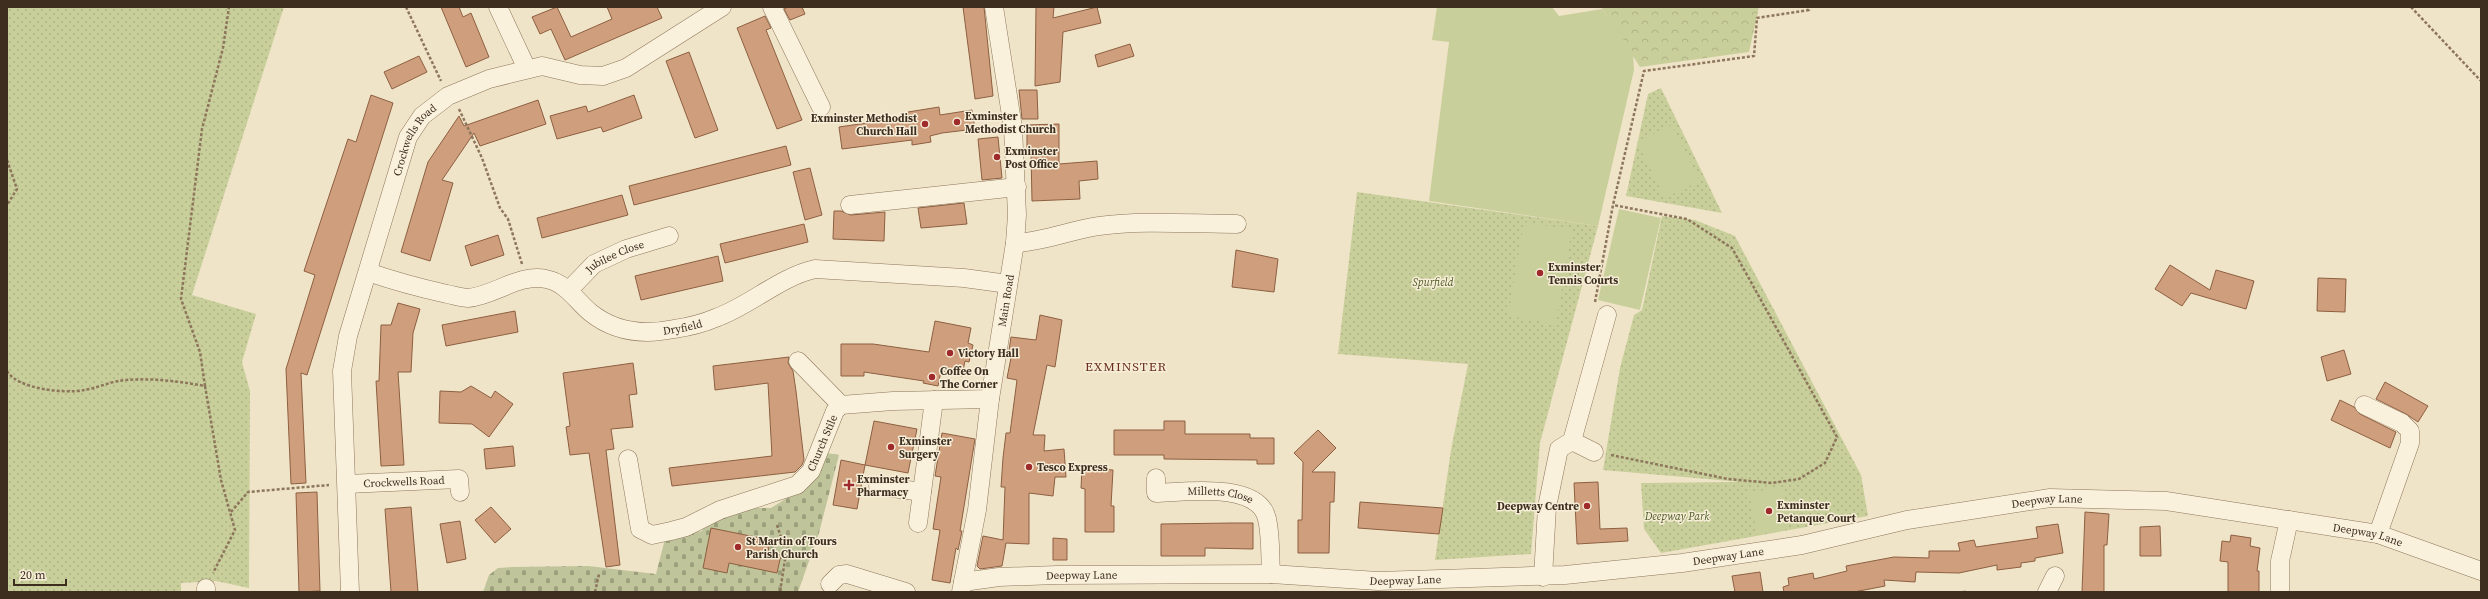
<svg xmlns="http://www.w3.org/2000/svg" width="2488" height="599" viewBox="0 0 2488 599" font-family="'Source Serif 4',serif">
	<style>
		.grass { fill: url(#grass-dots) }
		.forest { fill: url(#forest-crowns) }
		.cemetery { fill: url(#cemetery-stones) }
		.garden { fill: #c9cf9b }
		.building { fill: #cf9f7d; stroke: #8d5f41 }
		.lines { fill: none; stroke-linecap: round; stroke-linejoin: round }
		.minor-casing { stroke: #8d765c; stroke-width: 19 }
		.path { stroke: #8d765c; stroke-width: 2.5; stroke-dasharray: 3 2; stroke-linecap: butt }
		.minor { stroke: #faf1dc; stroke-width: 18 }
		.poi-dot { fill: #9e2a2b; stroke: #f7eed8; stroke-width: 1.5 }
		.labels { text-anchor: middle; stroke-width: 3; stroke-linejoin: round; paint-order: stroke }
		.poi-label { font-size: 11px; font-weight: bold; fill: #3d2e20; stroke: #f7eed8; text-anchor: start }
		.street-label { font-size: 11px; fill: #3d2e20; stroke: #f7eed8 }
		.park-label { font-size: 11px; font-style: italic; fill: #4d5a26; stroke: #f7eed8 }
		.quarter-label { font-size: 13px; letter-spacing: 1px; fill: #6b2e1e; stroke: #f7eed8 }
	</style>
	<defs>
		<pattern id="grass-dots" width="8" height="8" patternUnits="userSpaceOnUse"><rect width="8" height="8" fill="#c9cf9b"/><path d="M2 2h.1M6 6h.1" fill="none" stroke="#aeb285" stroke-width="1.8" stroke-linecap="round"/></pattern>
		<pattern id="forest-crowns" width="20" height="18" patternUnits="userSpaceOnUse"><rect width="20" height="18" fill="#c9cf9b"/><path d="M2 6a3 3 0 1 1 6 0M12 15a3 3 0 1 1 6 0" fill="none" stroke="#aeb285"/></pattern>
		<pattern id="cemetery-stones" width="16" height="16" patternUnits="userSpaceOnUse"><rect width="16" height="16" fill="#bfc49a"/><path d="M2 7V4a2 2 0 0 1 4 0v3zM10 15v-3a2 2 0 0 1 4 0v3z" fill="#9ca07d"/></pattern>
	</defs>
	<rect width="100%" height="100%" fill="#f0e4c8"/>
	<path class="grass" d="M7 7H284L192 295 256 314 242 362 250 391 249 588 216 581 181 583V592H7Z
		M1661 88 1722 213 1626 196 1648 94Z
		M1357 192 1598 226 1540 443 1531 554 1435 560 1451 450 1468 364 1338 354Z
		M1662 216 1695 220 1735 236 1861 475 1868 516 1661 553 1644 529 1641 483 1741 482 1603 470 1620 368 1634 315 1642 310Z"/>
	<path class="forest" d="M1601 7H1759L1749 52 1640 67Z"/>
	<path class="cemetery" d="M826 453 839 455 819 533 798 592H483L489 575 498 568 513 567 588 566 656 574 665 539 702 531 705 525 743 508H771L792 495Z"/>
	<path class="garden" d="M1437 7H1552L1559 16 1602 9 1633 53 1634 70 1598 226 1429 201 1449 42 1432 40Z
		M1672 125 1700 181 1665 198 1637 142Z
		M1619 209 1661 218 1640 310 1598 300Z
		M1524 222 1572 230 1556 324 1508 316Z
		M1782 487 1789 529 1757 535 1749 493Z"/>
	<path class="building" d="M441 7H459L463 17 471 13 489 57 466 67Z
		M557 7 571 37 612 19 607 7H657L662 18 565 60 551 29 540 34 532 17Z
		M788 7H802L805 14 790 20 784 9Z
		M963 7H984L993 96 975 99Z
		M1036 7H1054L1053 18 1097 7 1101 23 1063 32 1060 82 1035 86Z
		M765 16 771 28 766 30 802 120 777 129 737 28Z
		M1130 44 1134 56 1098 67 1095 55Z
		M689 52 718 130 695 138 666 61Z
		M419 56 427 72 392 89 384 72Z
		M1019 90H1037L1038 119H1022Z
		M371 95 393 103 307 375 301 373 306 483 291 484 286 369 315 275 304 271 348 139 356 142Z
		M634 95 642 118 603 132 601 127 557 139 550 116 586 106 588 112Z
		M538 100 546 124 480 146 474 133 442 180 453 183 430 261 401 252 428 162 459 116 464 126Z
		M939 107 940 115 972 110 975 129 942 133 930 136 931 142 912 145V140L842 149 839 127 908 117V112Z
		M1059 124V164L1097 161 1098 179 1079 181 1080 199 1032 201 1031 154H1027V125Z
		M998 137 1002 178 982 180 978 139Z
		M786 146 791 165 634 205 629 186Z
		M810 168 822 215 805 220 793 172Z
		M622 195 628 215 542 238 537 218Z
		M964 203 967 224 921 228 918 208Z
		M834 211H841L851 215 885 212 884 241 833 239Z
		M804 224 808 242 725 263 720 244Z
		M498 235 504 255 471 266 465 246Z
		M1236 250 1278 259 1274 292 1232 287Z
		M718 256 723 281 641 300 635 276Z
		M2170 265 2210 290 2216 270 2254 281 2246 309 2191 293 2182 306 2155 289Z
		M2318 278 2346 279 2345 312 2317 311Z
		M398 303 420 309 413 333 411 372H398L404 465 381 466 376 381H379L381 325H391Z
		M515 311 518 332 446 346 442 325Z
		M1040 315 1062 320 1055 367 1047 365 1033 435H1045L1044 451 1064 449 1066 477H1055L1053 496 1029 493V544L1006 543 1002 566 980 569 977 566 983 536 1003 540 1005 487H1001L1003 458 1006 433H1010L1017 380 1007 378 1011 358 1008 357 1011 337 1036 340Z
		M935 321 971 328 968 343 973 345 969 362 965 361 962 376 941 371 938 386 923 383 924 381 864 372V376H841V344H873L929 352Z
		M2344 350 2351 374 2327 381 2321 357Z
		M789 357 788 363 793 371 796 391 804 460 802 465 795 472 672 486 669 468 772 456 768 383 715 390 713 366Z
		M633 363 637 394 629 395 633 427 611 429 614 449 606 450 620 565 606 567 589 453 570 455 566 427 570 426 563 373Z
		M2385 382 2428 406 2418 422 2406 414 2376 399Z
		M471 386 491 398 495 391 513 404 489 437 472 424 439 423 440 391 461 392Z
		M2340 400 2354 407 2360 414 2396 432 2390 448 2331 420Z
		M874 421 917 429 908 473 865 465Z
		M1164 421H1185V434H1250V438H1274V464H1257V460L1164 459V455H1114V430H1164Z
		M1318 430 1336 448 1312 472H1335L1334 502H1330L1329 553H1298V520H1302L1303 462 1294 453Z
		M942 433 975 439 960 531H962L958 550 956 548 950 583 932 580 940 530 933 529 941 477 935 476Z
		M513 446 515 466 486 469 484 449Z
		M841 460 865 465 857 509 833 505Z
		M1082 468 1113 470 1111 506H1114V532H1085V489L1081 488Z
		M1598 482 1600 529 1627 528 1628 541 1577 544 1574 483Z
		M317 492 320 591 299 592 296 493Z
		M1360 502 1443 508 1439 534 1358 528Z
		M411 507 418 592H391L385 509Z
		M491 507 511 529 495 543 475 520Z
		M2085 512 2109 514 2107 545H2104V592H2082Z
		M460 521 466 559 447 563 440 524Z
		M1232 523H1253V549L1205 548V556H1161V524Z
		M2058 524 2063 553 2035 558V561L2021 563V567L1997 570V565L1959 573 1916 572 1915 582 1884 580 1885 586 1854 592H1784L1783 587 1789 585 1788 578 1813 573 1814 579 1847 571 1846 566 1894 557 1929 558V551H1960L1958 543 1974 540 1976 547 2038 538 2036 527Z
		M2160 526 2161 556H2140V527Z
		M711 528 770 540 768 553 781 555 777 573 729 563 727 573 703 568Z
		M2231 535 2251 538 2250 546 2260 548 2257 571H2259V592H2228V562L2220 561 2222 541 2230 542Z
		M1053 538 1067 539V560H1053Z
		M1760 572 1763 592H1735L1732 576Z"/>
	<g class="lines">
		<g class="minor-casing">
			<g id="minor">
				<path d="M498 7 527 69"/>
				<path d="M772 7 821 107"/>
				<path d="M850 205 1017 187"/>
				<path d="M1015 243C1044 242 1070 230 1099 226 1144 220 1191 224 1237 224"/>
				<path id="s1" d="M368 272C394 281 420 288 447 294 453 295 461 298 468 298 494 296 519 273 546 279 567 283 576 301 591 313 615 332 645 335 674 329 689 327 704 323 718 317 752 304 780 277 815 269L964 278 1008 284"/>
				<path id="s2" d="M569 290 594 264 626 249 669 236"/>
				<path d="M798 361 841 405"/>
				<path d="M2364 405 2402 423 2410 431V443L2378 534"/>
				<path d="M1572 441 1594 452"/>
				<path d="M628 459 640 529 652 535 671 531 686 527 720 510 797 485 811 471 835 411 841 405 893 401 990 399"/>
				<path id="s3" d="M1156 478V493C1184 492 1259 481 1267 519 1271 536 1270 557 1271 574"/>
				<path id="s4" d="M347 484 459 479 460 492"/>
				<path d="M878 486 922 492"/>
				<path d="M918 523 934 400"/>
				<path d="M1543 577 1547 507 1559 449 1572 441 1607 315"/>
				<path id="s5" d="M963 582 999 577 1057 575 1271 574 1378 581 1565 575 1682 563 1802 545 1907 520 2050 498 2166 501 2378 534 2481 571"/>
				<path d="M830 584 839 575 847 574 906 592"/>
				<path d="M206 592V588"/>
				<path id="s6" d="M350 592 342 371 348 336 408 137 422 116 448 96 489 79 542 66 580 75 603 76 626 68 722 7"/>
				<path id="s7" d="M961 592 977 510 990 399 1015 243 1017 215 1013 128 994 7"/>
				<path d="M2047 592 2055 576"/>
				<path d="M2280 592V561L2289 520"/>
			</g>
		</g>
		<path class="path" d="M406 7 441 81
			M2411 7 2481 81
			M459 109 482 158 500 208 508 219 522 264
			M7 160 17 189 7 205
			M1595 302 1613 205 1644 71 1754 56 1757 18 1809 10 1808 7
			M7 371C17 389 65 394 84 390 98 388 111 381 126 380 152 378 178 381 205 386L200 352 181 299 202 129 223 48 229 7
			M205 386 221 480 235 530 213 573
			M1611 455 1728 479 1772 483 1799 479 1825 463 1837 437 1732 248 1687 219 1613 205
			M231 512 248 492 329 485
			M777 525 786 553 780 592
			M595 592 599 574
			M1963 592H1968"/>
		<use href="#minor" class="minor"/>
	</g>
	<g class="poi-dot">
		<circle cx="957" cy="122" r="4"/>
		<circle cx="925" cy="124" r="4"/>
		<circle cx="997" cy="157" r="4"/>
		<circle cx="1540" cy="273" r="4"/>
		<circle cx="950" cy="353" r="4"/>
		<circle cx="932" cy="377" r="4"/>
		<circle cx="891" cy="447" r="4"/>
		<circle cx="1029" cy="467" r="4"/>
		<path d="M847 479h4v4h4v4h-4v4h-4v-4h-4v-4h4z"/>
		<circle cx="1587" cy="506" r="4"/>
		<circle cx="1769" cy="511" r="4"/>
		<circle cx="738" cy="547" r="4"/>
	</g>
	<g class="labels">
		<g class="poi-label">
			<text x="965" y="120">Exminster<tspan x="965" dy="13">Methodist Church</tspan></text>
			<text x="917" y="122" text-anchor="end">Exminster Methodist<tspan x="917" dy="13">Church Hall</tspan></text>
			<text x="1005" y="155">Exminster<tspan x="1005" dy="13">Post Office</tspan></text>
			<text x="1548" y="271">Exminster<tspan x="1548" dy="13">Tennis Courts</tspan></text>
			<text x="958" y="357">Victory Hall</text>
			<text x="940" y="375">Coffee On<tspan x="940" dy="13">The Corner</tspan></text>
			<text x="899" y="445">Exminster<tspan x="899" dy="13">Surgery</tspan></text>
			<text x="1037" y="471">Tesco Express</text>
			<text x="857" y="483">Exminster<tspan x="857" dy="13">Pharmacy</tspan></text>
			<text x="1777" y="509">Exminster<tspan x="1777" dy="13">Petanque Court</tspan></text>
			<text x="1579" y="510" text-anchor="end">Deepway Centre</text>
			<text x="746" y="545">St Martin of Tours<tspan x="746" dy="13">Parish Church</tspan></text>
		</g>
		<g class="street-label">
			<text dy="4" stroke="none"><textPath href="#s6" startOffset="465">Crockwells Road</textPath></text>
			<text dy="4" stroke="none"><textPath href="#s2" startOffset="58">Jubilee Close</textPath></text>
			<text dy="4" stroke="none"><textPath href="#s7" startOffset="295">Main Road</textPath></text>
			<text dy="4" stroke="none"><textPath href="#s1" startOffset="338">Dryfield</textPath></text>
			<text transform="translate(822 443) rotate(-67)" y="4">Church Stile</text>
			<text dy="4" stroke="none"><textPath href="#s4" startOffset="57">Crockwells Road</textPath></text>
			<text dy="4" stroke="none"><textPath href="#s3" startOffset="80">Milletts Close</textPath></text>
			<text dy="4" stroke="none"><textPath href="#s5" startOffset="1091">Deepway Lane</textPath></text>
			<text dy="4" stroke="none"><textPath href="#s5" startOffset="1415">Deepway Lane</textPath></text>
			<text dy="4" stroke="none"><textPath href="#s5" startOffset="767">Deepway Lane</textPath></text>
			<text dy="4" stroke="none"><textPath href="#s5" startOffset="119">Deepway Lane</textPath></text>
			<text dy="4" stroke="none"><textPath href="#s5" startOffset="443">Deepway Lane</textPath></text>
		</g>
		<g class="park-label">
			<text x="1433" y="286">Spurfield</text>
			<text x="1677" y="520">Deepway Park</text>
		</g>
		<g class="quarter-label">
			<text x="1126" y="371">EXMINSTER</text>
		</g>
	</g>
	<rect width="2488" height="599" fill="none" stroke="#3d2e20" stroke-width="16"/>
	<path d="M14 579v6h52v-6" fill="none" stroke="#3d2e20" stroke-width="2"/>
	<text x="20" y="579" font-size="12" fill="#3d2e20" stroke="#f7eed8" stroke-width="3" paint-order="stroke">20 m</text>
</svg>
